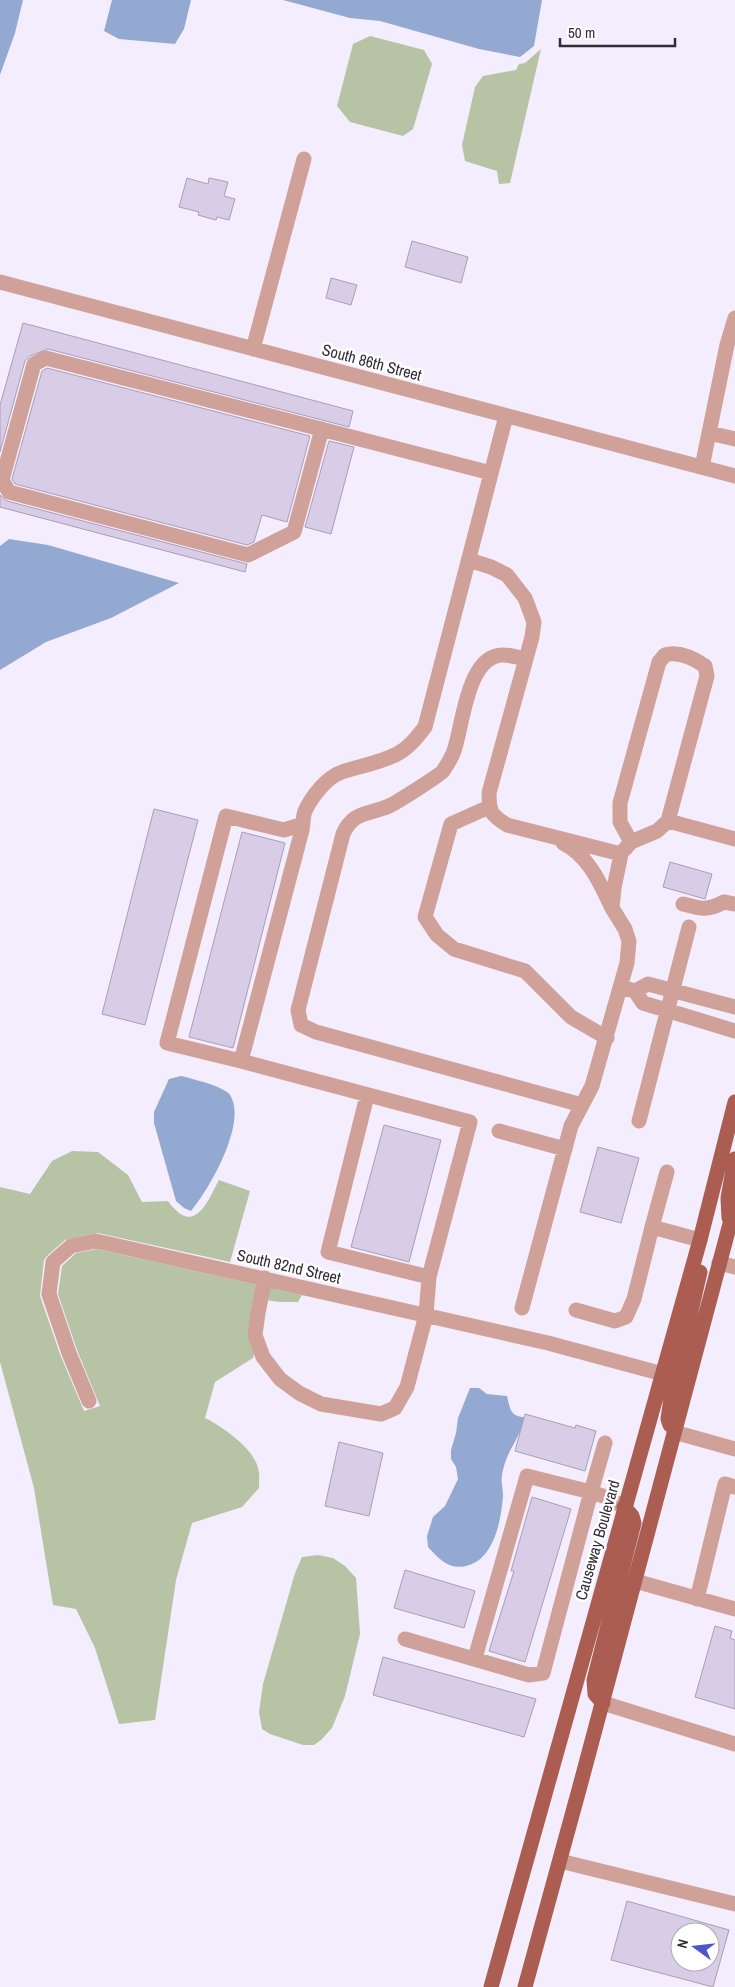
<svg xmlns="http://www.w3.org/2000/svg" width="735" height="1987" viewBox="0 0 735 1987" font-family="'Archivo Narrow',sans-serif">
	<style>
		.green { fill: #b6c3a4 }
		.water { fill: #94a9d1 }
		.building { fill: #d8cce6; stroke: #a99eb7; fill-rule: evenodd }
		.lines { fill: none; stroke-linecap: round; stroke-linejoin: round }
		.minor { stroke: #cfa199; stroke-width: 15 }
		.major { stroke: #ab5d51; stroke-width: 15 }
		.labels { text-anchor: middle; stroke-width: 5; stroke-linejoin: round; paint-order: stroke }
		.street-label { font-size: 16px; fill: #312c36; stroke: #fff }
	</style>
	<rect width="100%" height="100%" fill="#f4edfd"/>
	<path class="green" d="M370 36 424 50 432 64 413 129 403 136 350 122 337 106 353 44Z
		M541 49 510 183 499 184 497 171 465 161 462 145 475 87 483 76 516 70 519 64 525 63Z
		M72 1151 98 1152 128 1175 142 1202 168 1201C171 1206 175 1209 179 1213 199 1228 211 1194 219 1180L250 1191 230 1262 98 1233 65 1240 47 1256 44 1260 40 1296 60 1354 84 1411 100 1406 77 1350 58 1294 62 1266 76 1253 97 1249 302 1295 298 1302H280L265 1300 253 1358 215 1382 205 1418C222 1426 254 1449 258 1468 260 1474 259 1482 259 1488L242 1507 192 1523 176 1580 155 1720 119 1724 95 1648 76 1609 53 1605 34 1488 0 1362V1187L30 1194 52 1161Z
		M318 1555 333 1558 345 1566 356 1578 360 1634 345 1696 332 1728 321 1740 314 1745H303L270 1734 262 1729 259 1712 263 1684 295 1573 302 1557Z"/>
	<path class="water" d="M0 0H23L15 33 0 75Z
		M112 0H191L184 29 175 44 119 39 104 31Z
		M283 0H542L534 46 520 57 479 49 380 21 350 18Z
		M9 539 48 545 179 583 111 618 46 642 0 670V546Z
		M181 1076C192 1079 224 1086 230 1095 248 1122 209 1190 191 1211L184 1208 176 1201 154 1123V1112L169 1079Z
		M470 1388H479L487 1394 507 1396C510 1408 510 1417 525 1417 520 1439 508 1448 503 1470 500 1482 503 1486 503 1496 501 1521 494 1560 466 1566 449 1570 439 1559 428 1547L427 1536 433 1517 445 1506 458 1479 456 1467 451 1459V1450L456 1433 458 1418Z"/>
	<path class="building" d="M187 178 208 184 209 178 228 182 224 196 235 199 229 220 217 217 216 220 198 215 199 212 179 207Z
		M412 241 468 257 461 283 405 267Z
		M331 278 357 285 351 305 326 298Z
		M23 323 353 411 349 427 48 349 30 356 25 361 0 452V405Z
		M47 368 310 436 287 522 262 515 254 542 247 545 15 484 12 479 42 371Z
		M329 441 354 447 331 534 305 527Z
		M0 495 7 501 247 564 245 572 0 507Z
		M154 809 198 820 145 1025 102 1014Z
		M242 832 285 843 233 1048 189 1037Z
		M670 862 712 874 705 899 663 887Z
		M384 1125 441 1140 409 1262 351 1247Z
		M598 1147 639 1158 621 1223 580 1212Z
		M525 1414 575 1428 576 1425 596 1431 585 1471 515 1451Z
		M339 1442 383 1453 369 1516 325 1506Z
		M532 1497 571 1509 525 1662 489 1651 514 1571H511Z
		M405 1570 475 1591 464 1628 394 1608Z
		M715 1626 732 1631 730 1638 735 1640V1709L695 1697Z
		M383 1657 536 1699 524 1737 373 1695Z
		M627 1901 729 1930 713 1987 611 1960ZM680 1932H710V1962H680Z"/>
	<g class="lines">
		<path class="minor" d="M0 282 735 476
			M253 349 304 159
			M322 429 294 532 248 555 9 492 2 480 34 364 46 358 491 473
			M709 433 735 439
			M702 467 727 345 735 318
			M469 560 491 567 507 575 525 598 534 622 532 637 489 793C489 812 491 815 507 825L621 854 614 888 612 908 625 929 629 941 627 963 592 1086 571 1126 522 1308
			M526 659C519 658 511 655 503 655 467 655 463 725 454 751 452 757 447 765 443 771 440 775 396 803 389 806 368 815 353 811 343 834L298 1010 301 1025 316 1032 582 1105
			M489 807 451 824 425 917 437 935 454 949 525 971 571 1017 607 1038
			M303 824 284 830 226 816 167 1043 241 1061 302 830C303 824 303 816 305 811 312 796 327 777 342 772 360 766 380 763 397 754 409 748 417 737 425 727L506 416
			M631 842 620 822V803L659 662 665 655C678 651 693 658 705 666L707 676 668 821
			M563 843C589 856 600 883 612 908
			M625 849 631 842 657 831 668 821 735 839
			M683 904C701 909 707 911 724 902L735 904
			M621 987 635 991 643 1003 735 1031
			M635 991 648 984 735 1007
			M241 1061 470 1122 429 1277 328 1252 367 1096
			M639 1121 689 927
			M499 1131 565 1149
			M667 1172 652 1227 700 1240
			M719 1263 735 1267
			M265 1278 258 1313 255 1335 263 1357 280 1379 299 1393 321 1404 381 1414 395 1408 407 1387 426 1315 429 1277
			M576 1310 615 1321 626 1317 634 1299 652 1227
			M89 1401 69 1353 49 1294 53 1262 71 1246 96 1241 548 1343 663 1374
			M674 1432 735 1449
			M635 1581 735 1609
			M697 1599 725 1484 735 1487
			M405 1639 529 1675 543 1673 591 1492 606 1497 624 1507
			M475 1658 527 1476 591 1492 605 1443
			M603 1703 735 1744
			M560 1861 735 1904"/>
		<path class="major" d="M729 1218 728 1198 735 1159
			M670 1425 668 1419 671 1398 700 1272
			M603 1703 595 1694 594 1680 634 1523 632 1516 624 1507
			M491 1987 700 1240 735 1102
			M525 1987 580 1786 735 1205"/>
	</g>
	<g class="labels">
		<g class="street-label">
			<text transform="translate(372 362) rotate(15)" y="6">South 86th Street</text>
			<text transform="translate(289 1266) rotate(13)" y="6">South 82nd Street</text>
			<text transform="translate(597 1540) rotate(-74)" y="6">Causeway Boulevard</text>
		</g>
	</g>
	<g transform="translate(695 1947) rotate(285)"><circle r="24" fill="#ffffff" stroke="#adabaf"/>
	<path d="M0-4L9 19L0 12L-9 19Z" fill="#4d57cd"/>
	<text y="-8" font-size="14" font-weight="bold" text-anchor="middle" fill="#312c36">N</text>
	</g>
	<path d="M560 38v8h115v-8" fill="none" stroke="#312c36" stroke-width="2.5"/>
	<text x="568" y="38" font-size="15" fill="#312c36" stroke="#ffffff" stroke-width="4" paint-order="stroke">50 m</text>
</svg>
